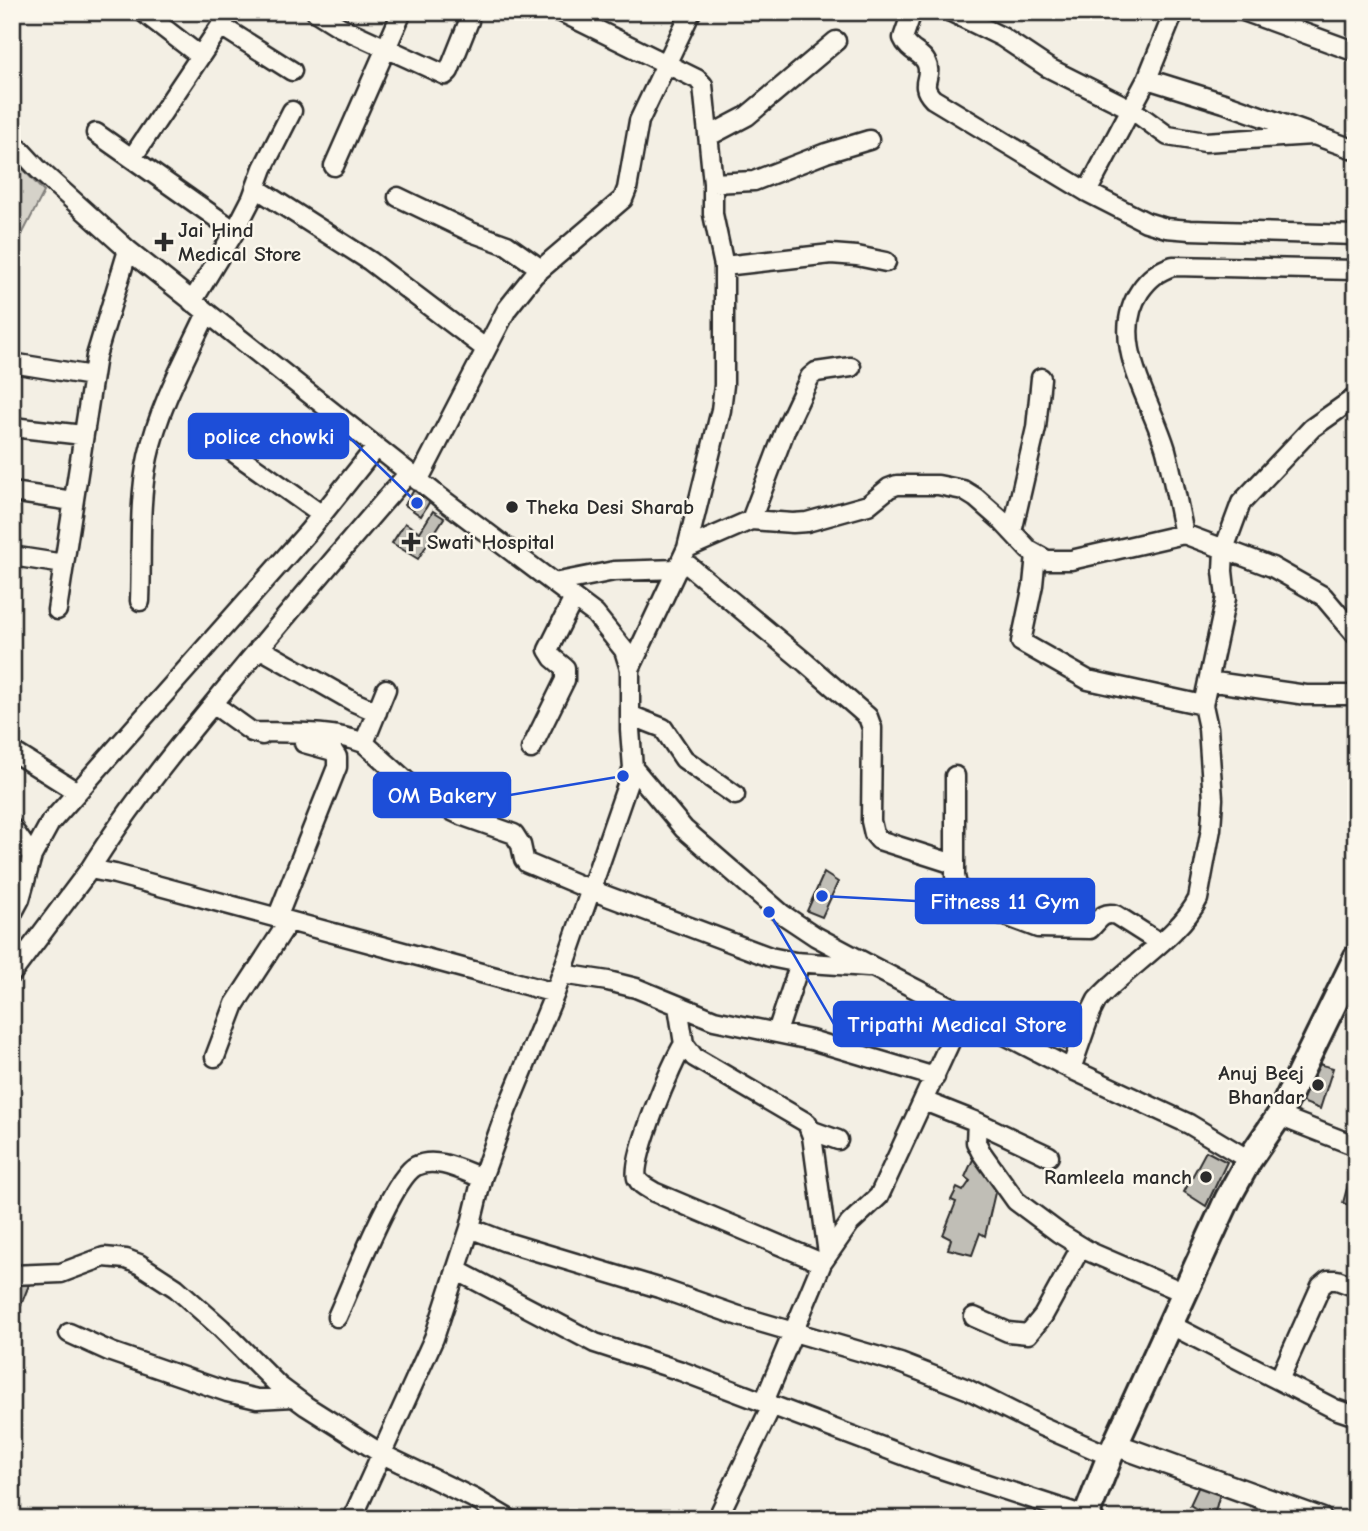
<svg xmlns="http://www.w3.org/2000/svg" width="1368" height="1531" viewBox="0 0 1368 1531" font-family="'Comic Neue',sans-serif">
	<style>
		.green { fill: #d5d2c9; stroke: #807e7a; stroke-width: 2 }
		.building { fill: #c0beb6; stroke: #2b2b2b; stroke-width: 2 }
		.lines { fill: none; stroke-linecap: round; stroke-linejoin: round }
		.minor-casing { stroke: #2b2b2b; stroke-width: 23 }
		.tertiary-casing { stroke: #2b2b2b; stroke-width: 26 }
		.secondary-casing { stroke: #2b2b2b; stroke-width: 30 }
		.minor { stroke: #fbf7ec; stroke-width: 18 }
		.tertiary { stroke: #fbf7ec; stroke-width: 21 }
		.secondary { stroke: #fbf7ec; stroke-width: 24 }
		.poi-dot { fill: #2b2b2b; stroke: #fbf7ec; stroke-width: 2.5 }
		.labels { text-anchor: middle; stroke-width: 5; stroke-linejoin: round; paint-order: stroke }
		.poi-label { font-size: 21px; font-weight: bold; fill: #2b2b2b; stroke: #fbf7ec; text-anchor: start }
		.leader { fill: none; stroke: #1d4ed8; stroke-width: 2.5 }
		.callout-dot { fill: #1d4ed8; stroke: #fbf7ec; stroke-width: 2.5 }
		.callout { fill: #1d4ed8; stroke: #1d4ed8; stroke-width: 2.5 }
		.callout-label { font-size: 23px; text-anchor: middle; font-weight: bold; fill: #fff }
	</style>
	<rect width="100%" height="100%" fill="#f3efe4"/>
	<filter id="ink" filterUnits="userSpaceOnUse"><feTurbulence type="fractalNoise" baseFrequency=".0143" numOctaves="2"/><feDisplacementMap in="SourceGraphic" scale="14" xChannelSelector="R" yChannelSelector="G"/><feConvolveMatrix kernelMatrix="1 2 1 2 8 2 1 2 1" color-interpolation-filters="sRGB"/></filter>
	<g filter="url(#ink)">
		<path class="green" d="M12 157 44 192 12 254Z"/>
		<path class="building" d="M415 488 430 501 421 516 405 505Z
			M433 511 444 518 418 559 392 543 405 523 420 532Z
			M824 873 838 882 822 917 807 911Z
			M1051 1015 1072 1025 1064 1049 1040 1036Z
			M1315 1063 1333 1068 1320 1109 1302 1102Z
			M1206 1151 1227 1162 1206 1206 1184 1192Z
			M1356 1155V1208L1343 1203Z
			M974 1157 977 1163 990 1170 987 1176 997 1184 985 1236 980 1233 972 1255 948 1249 951 1239 943 1235 956 1202 951 1200 957 1188 963 1191 970 1181 965 1177Z
			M15 1280 29 1285 14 1322 12 1288Z
			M1203 1477 1222 1486 1213 1519 1190 1505Z"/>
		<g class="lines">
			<g class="minor-casing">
				<path id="minor" d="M143 12 200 56
					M316 12 340 27 445 75 449 71 469 21
					M561 12 697 79 703 85 713 183V214L724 266V385L721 410 687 548 630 669
					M912 12 903 38C909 52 921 52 926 62 934 77 917 83 933 99L1087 192 1146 222 1166 228 1190 230 1356 235
					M951 12 1002 37 1047 67 1131 109 1147 79 1174 12
					M1246 12 1356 52
					M221 26 292 71
					M1147 79 1224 103 1356 150
					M96 133 235 231
					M709 136 747 116 836 41
					M12 141 38 169 128 250 446 502 595 614 624 650 630 669V730L633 768 684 829 782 914 815 936 873 967 1071 1069 1189 1124 1249 1160
					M132 158 230 12
					M334 166 402 12
					M713 183 754 181 826 153 869 140
					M256 188 370 261 486 349
					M1087 192 1131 109 1168 136 1205 142 1312 135
					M398 197 471 232 507 245 541 269
					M724 266 831 254 857 256 886 262
					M192 302 235 231 252 198 263 168 292 111
					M12 363 92 376
					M12 427 83 435
					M229 449 322 515
					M418 481 507 309 534 275 623 199 627 189 639 121 691 12
					M12 492 73 501
					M751 520 786 428 810 377 816 372 851 367
					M1012 532 1036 428 1041 378
					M1184 534C1178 506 1173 477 1166 450 1152 401 1107 340 1140 291 1149 278 1158 271 1173 266L1356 270
					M687 548 751 520 793 523 807 522 868 505 889 488 897 485H938L963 490 976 498 1001 520 1029 550 1047 560H1071L1184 534 1272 567 1323 596 1356 635
					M1036 555 1033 585 1021 642 1088 680 1203 705
					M12 556 64 564
					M682 560 806 663 868 717 872 728 871 821 874 834 879 840 954 864
					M554 583 614 571 678 569
					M140 601C142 554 138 503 148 457 159 406 185 360 207 313
					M57 610 96 356 128 250
					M259 648 354 702 377 712
					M1208 681 1306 695H1356
					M213 704 252 732 262 735
					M630 715 663 728 684 759 735 795
					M252 732C288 733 330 730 364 743L413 787 442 806 463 816 514 834 521 845 524 859 527 863 591 890 770 957 795 962 868 967
					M364 743 386 689
					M531 749 565 680V668L553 658 548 650 574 598
					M12 751 77 792
					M955 776V876C958 890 959 896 971 903L1038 928 1090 929C1099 920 1103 911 1116 915L1160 943
					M12 828 32 856
					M90 869C134 798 189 733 242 669 297 603 352 537 409 473
					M12 914 20 899 32 856 50 823 308 532 376 447
					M277 918 337 767V757L333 751 304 743
					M12 973 90 869 115 874 555 993
					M562 974 608 981 636 988 714 1020 811 1040 935 1077
					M678 1006 684 1044 694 1057 807 1123 812 1136 828 1254
					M777 1032 800 963
					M684 1044C672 1062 631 1159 637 1178 640 1185 648 1188 654 1192L822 1263
					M215 1057 235 1004 289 921
					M1071 1069 1091 1012 1097 1000C1124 969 1181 935 1198 899L1211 829 1213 799 1208 728 1203 705 1226 598 1223 571 1224 549 1241 503 1312 428 1356 397
					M924 1101 977 1122 1049 1156
					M1279 1116 1356 1146
					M977 1122 976 1142 981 1152 1016 1201 1059 1233 1090 1252 1185 1293
					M810 1130 838 1140
					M470 1228 506 1242 659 1288 739 1316 900 1363 967 1389 1041 1426 1110 1456
					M456 1270 595 1343 681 1371 935 1467 1094 1519
					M12 1275 61 1273 104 1257 126 1259 139 1264 176 1288 221 1328 279 1386 306 1406 382 1454 473 1498 509 1519
					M337 1317C350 1289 392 1178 416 1166 436 1156 463 1171 482 1178
					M974 1317 1008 1332 1028 1334 1043 1316 1081 1247
					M1171 1325 1335 1409 1356 1416
					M69 1333 111 1352 227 1392 257 1399 293 1397
					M1279 1380 1321 1286 1328 1280H1337L1356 1287
					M764 1402 822 1263 850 1223 879 1196 963 1014
					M352 1519 434 1338 470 1228 482 1178 507 1109 555 993 633 768
					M717 1519 772 1405"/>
			</g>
			<g class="tertiary-casing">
				<path id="tertiary" d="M1116 1445 1321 1519"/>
			</g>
			<g class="secondary-casing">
				<path id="secondary" d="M1085 1519 1110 1456 1228 1198 1249 1160 1279 1116 1356 958"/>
			</g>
			<use href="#minor" class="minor"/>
			<use href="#tertiary" class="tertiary"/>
			<use href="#secondary" class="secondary"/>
		</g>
	</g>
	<g class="poi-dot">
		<path d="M160.5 231.5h7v7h7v7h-7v7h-7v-7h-7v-7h7z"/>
		<circle cx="512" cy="507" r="7"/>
		<path d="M407.5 531.5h7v7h7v7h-7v7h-7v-7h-7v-7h7z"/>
		<circle cx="1318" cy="1085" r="7"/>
		<circle cx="1206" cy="1177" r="7"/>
	</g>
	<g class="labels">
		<g class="poi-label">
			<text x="178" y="237">Jai Hind<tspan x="178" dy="24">Medical Store</tspan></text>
			<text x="526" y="514">Theka Desi Sharab</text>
			<text x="427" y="549">Swati Hospital</text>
			<text x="1304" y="1080" text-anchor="end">Anuj Beej<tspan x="1304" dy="24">Bhandar</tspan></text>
			<text x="1192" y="1184" text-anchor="end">Ramleela manch</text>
		</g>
	</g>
	<path class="leader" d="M417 503L348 436M623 776L510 795M822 896L916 901M769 912L834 1024"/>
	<g class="callout-dot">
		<circle cx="417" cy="503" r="7"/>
		<circle cx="623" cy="776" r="7"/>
		<circle cx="822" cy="896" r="7"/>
		<circle cx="769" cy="912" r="7"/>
	</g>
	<g class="callout">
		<rect x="189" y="414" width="159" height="44" rx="7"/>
		<rect x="374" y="773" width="136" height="44" rx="7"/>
		<rect x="916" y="879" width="178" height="44" rx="7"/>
		<rect x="834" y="1002" width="247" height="44" rx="7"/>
	</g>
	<g class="callout-label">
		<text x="269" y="444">police chowki</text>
		<text x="442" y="803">OM Bakery</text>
		<text x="1005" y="909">Fitness 11 Gym</text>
		<text x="957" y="1032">Tripathi Medical Store</text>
	</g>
	<rect width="1368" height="1531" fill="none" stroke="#fbf7ec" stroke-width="42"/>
	<rect x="21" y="21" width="1326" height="1489" fill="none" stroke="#2b2b2b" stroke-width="2.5" filter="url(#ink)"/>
</svg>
